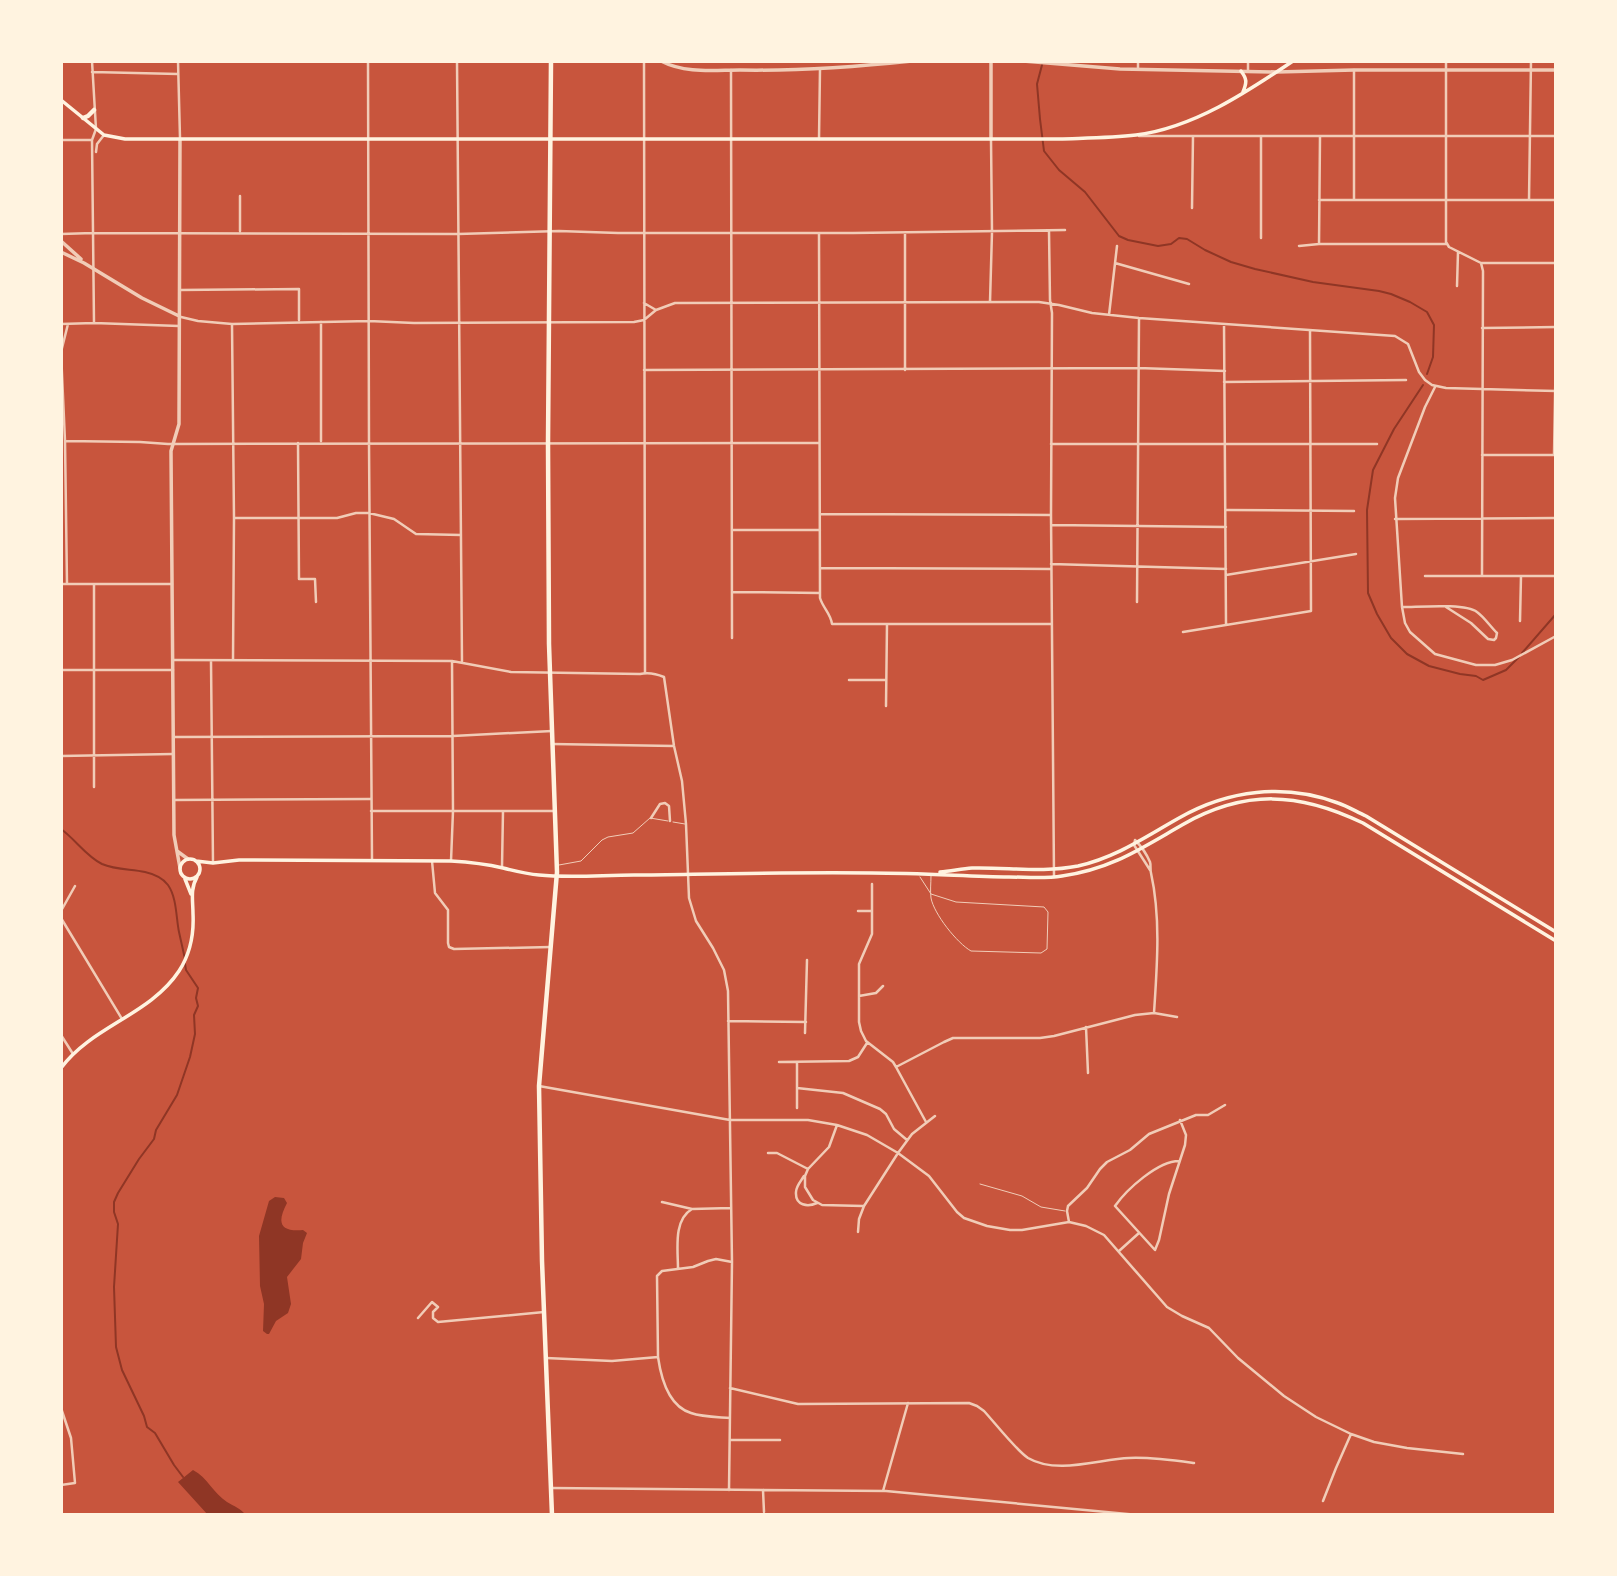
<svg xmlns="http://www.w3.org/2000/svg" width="1617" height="1576" viewBox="0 0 1617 1576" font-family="'Nunito Sans',sans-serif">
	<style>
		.water { fill: #8f3625 }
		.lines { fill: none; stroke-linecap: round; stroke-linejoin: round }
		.stream { stroke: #8f3625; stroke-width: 2 }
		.service { stroke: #f1ccb7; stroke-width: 1 }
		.minor { stroke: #f1ccb7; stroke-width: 2.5 }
		.tertiary { stroke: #f1ccb7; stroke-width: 3.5 }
		.secondary { stroke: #fff3e0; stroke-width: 3.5 }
		.primary { stroke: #fff3e0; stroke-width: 4.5 }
	</style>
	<rect width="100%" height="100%" fill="#c8553d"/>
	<path class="water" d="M275 1197 284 1198 287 1203C277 1222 279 1232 303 1230L307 1233 303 1243 301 1259 287 1277 291 1304 288 1313 276 1321 269 1334H267L263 1331 264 1304 260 1286 259 1236 269 1201Z
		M193 1470C208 1478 213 1493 227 1502 234 1506 241 1509 246 1515H208L178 1482Z"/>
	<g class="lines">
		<path class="stream" d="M1042 65 1037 84 1040 119 1044 151 1059 170 1085 192 1119 236 1128 240 1158 246 1171 244 1179 238 1187 239 1205 250 1231 262 1255 269 1313 282 1379 291 1391 294 1410 302 1427 312 1434 325 1433 357 1427 374
			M1423 385 1394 429 1373 470 1367 510 1368 593 1377 614 1391 638 1407 654 1429 666 1460 674 1476 676 1483 680 1506 670 1519 657
			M1522 653 1556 614
			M61 829C76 840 86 856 102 864 116 870 131 869 145 872 154 874 162 877 168 885 177 898 176 918 179 932 181 941 183 950 185 959
			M183 1477 174 1465 155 1433 147 1427 144 1416 122 1370 116 1347 114 1287 118 1224 114 1212V1202L118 1193 139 1159 154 1139 156 1130 177 1095 190 1057 195 1034 194 1015 198 1006 196 998 198 988 186 970 185 964"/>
		<path class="service" d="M673 822 685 824
			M559 865 581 861 602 840 608 837 633 833 650 818 668 821
			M920 877 931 894 956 902 1044 907 1048 912 1047 949 1041 953 971 951C957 943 934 914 931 898 930 891 931 883 931 876
			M980 1184 1022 1196 1041 1207 1065 1211"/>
		<path class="minor" d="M92 61 96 129 92 140 94 323
			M178 61 180 138
			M368 61 369 443 372 859
			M457 61 462 662
			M644 61 645 673
			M1446 61V242L1449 247 1481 263 1483 271 1482 576
			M1138 69V61
			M731 70 732 638
			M1248 70V61
			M92 72 178 74
			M1139 136H1556
			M819 139 820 69
			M61 140H92
			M96 152 97 144 104 135
			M1319 200H1556
			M1354 200V70
			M1529 200 1531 61
			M1192 208 1193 136
			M240 231V196
			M1049 231 1050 300 1052 313 1051 515 1054 877
			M905 233V370
			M61 234 93 233 458 234 559 231 618 233H853L1065 230
			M819 234 820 598C823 608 831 614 832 624H1052
			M1261 238V136
			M1319 244 1320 136
			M1299 246 1319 244H1446
			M1115 263 1189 284
			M1481 263H1556
			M1457 286 1458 252
			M180 290 299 289V320
			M990 302 992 232 991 139
			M644 303 656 310
			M1109 315 1117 246
			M181 317 198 321 232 324 369 321 414 323 634 322 644 320 656 310 675 303 1039 302 1059 305 1092 313 1139 318 1395 336 1408 344 1419 372 1425 380 1432 385 1446 388 1482 389 1556 391
			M321 322V441
			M61 324 94 323 179 326
			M232 324 234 518 233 660
			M1224 324 1226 625
			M1482 328 1556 327
			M644 370 1138 368 1225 371
			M1224 382 1406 380
			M1435 387 1425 407 1398 478 1395 498 1402 607 1405 623 1410 632 1435 654 1476 665H1495L1512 660 1556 636
			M65 441 140 442 168 444 819 443
			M298 443 299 579H315L316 602
			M1051 444H1377
			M1482 455H1555
			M1554 455 1556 342
			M1227 510 1354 511
			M820 514 1051 515
			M234 518H337L356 513H369L394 519 416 534 461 535
			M1395 519 1556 518
			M1051 525 1226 527
			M733 530H820
			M1051 564 1226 569
			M821 568 1051 569
			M1226 575 1356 554
			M1425 576H1556
			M61 584H172
			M67 584 65 441 61 352 68 324
			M94 584V787
			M732 592 820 593
			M1137 602 1139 318
			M1403 607C1419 607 1465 603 1477 612 1484 617 1490 626 1497 633L1496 638 1494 640 1488 639 1471 623 1446 607
			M1520 621 1521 576
			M1183 632 1311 611 1310 331
			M173 660 452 661 511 672 640 674C648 672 657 674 664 677L674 746 682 781 686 824 689 898 696 921 713 948 724 970 728 991 732 1262 729 1490
			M211 661 213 863
			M61 670H173
			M849 680H886
			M886 706 887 624
			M174 737 453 736 552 731
			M552 744 674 746
			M61 756 173 754
			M174 800 370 799
			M371 811H555
			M651 818 660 804 665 803 669 806 670 821
			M432 861 435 893 448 910V943L449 947 454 949 551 947
			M451 861 453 811 452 661
			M502 867 503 811
			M1150 870 1134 845 1135 840C1140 845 1147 855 1150 862 1151 865 1150 869 1151 873 1161 918 1157 967 1154 1013
			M872 884V934L859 964V1022L861 1031 866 1041 893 1062 896 1067 926 1122
			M61 911 75 886
			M858 911H872
			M61 918 122 1019
			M859 996 876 993 883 986
			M728 1021 806 1022
			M1086 1027 1088 1073
			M805 1033 807 960
			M61 1035 73 1054
			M779 1062 849 1061 858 1057 867 1043
			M797 1063V1108
			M896 1067 944 1042 953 1038H1040L1054 1036 1135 1015 1154 1013 1177 1017
			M539 1086 730 1120H808L837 1125 867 1135 898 1153 929 1176 957 1212 964 1218 987 1226 1010 1230H1022L1069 1222 1086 1226 1104 1235 1167 1307 1182 1316 1209 1328 1238 1358 1284 1396 1316 1417 1351 1434 1374 1442 1407 1448 1463 1454
			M797 1088 843 1093 880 1109 886 1114 894 1129 907 1140
			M837 1125 829 1147 808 1169 805 1176V1187L813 1200 822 1205 863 1206
			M768 1153H777L808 1169
			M1179 1161C1158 1161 1127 1189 1115 1206L1155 1250 1159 1240 1169 1194 1185 1145 1186 1135 1180 1120
			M804 1176C801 1181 796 1186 796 1192 795 1206 808 1207 817 1203
			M662 1202 692 1209
			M1069 1222 1067 1211 1068 1206 1087 1188 1100 1169 1107 1162 1130 1150 1149 1134 1196 1115H1208L1225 1105
			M858 1232 859 1219 864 1206 898 1153 912 1134 935 1116
			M1119 1251 1139 1233
			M678 1269C678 1250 673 1220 692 1209L731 1208
			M418 1318 432 1302 438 1307 433 1312V1318L438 1322 544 1312
			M658 1357 657 1276 662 1271 693 1267 708 1261 716 1259 732 1262
			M546 1358 612 1361 658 1357C661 1378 668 1406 691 1413 702 1417 718 1417 730 1418
			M730 1388 798 1404 969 1403 977 1406 984 1411C995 1423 1016 1450 1028 1458 1057 1475 1100 1459 1129 1458 1151 1457 1172 1460 1194 1463
			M61 1408 71 1438 75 1483 61 1485
			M730 1440H780
			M551 1488 886 1491 1138 1515
			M763 1490 764 1512
			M883 1491 908 1403
			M1323 1501 1336 1468 1351 1434"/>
		<path class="tertiary" d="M661 61C686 74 714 70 740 70 798 71 855 67 912 61
			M991 61V139
			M1023 61 1120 69 1277 72 1354 70H1556
			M180 140 179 424 171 451 174 835 180 868
			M61 241 81 259
			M61 252 84 263 142 298 179 316
			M177 851 188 859"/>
		<path class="secondary" d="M1241 71C1247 79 1247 82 1243 92
			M61 100 104 135 125 139H1059C1085 138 1111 138 1136 135 1193 128 1247 92 1293 61
			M180 869a10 10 0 1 1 20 0a10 10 0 1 1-20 0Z
			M196 861 213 863 239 860 451 861C468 862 486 864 503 868 515 871 527 874 539 875 570 878 603 875 634 875 713 874 792 872 872 873 918 873 963 876 1009 877 1026 877 1044 879 1062 876 1111 869 1140 849 1182 825 1245 789 1299 792 1363 823L1556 941
			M940 872C951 871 961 869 972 868 1007 867 1043 873 1078 866 1117 857 1145 837 1179 818 1228 790 1284 783 1338 803 1347 806 1357 812 1366 816L1556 932
			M185 879 191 894
			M61 1068C92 1026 150 1015 179 971 190 954 194 934 193 914 193 901 190 889 197 877"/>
		<path class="primary" d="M551 61 548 443 549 644 557 872 539 1086 542 1261 552 1515
			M83 118 88 116 94 110"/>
	</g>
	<rect width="1617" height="1576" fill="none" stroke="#fff3e0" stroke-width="126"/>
</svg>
